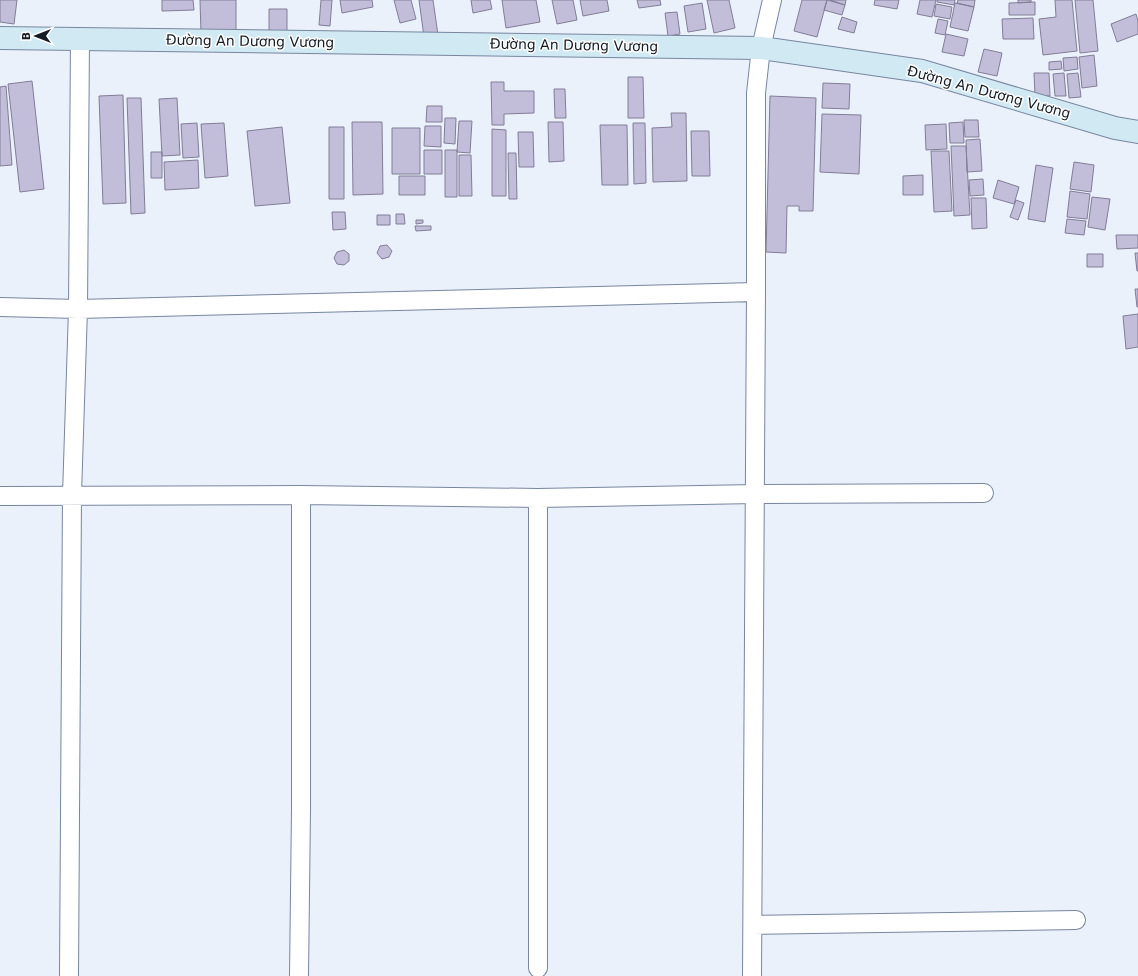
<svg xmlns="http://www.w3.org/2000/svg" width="1138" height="976" viewBox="0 0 1138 976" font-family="'DejaVu Sans',sans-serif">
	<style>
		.building { fill: #c2beda; stroke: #827d97 }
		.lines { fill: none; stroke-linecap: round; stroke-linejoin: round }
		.minor-casing { stroke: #78869e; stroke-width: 20 }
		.secondary-casing { stroke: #78869e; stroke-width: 24 }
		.minor { stroke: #fff; stroke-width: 18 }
		.secondary { stroke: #d0e9f3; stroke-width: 22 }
		.labels { text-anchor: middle; stroke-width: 3; stroke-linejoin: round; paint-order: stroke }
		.street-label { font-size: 14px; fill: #151b24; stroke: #fff }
	</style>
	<rect width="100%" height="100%" fill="#eaf1fb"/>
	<path class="building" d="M0 0H17L14 24 0 22Z
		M162 0H193L194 10 162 11Z
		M200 0H236V33L201 34Z
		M321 0H332L330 26 319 25Z
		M340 0H372L373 7 342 13Z
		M394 0H411L416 19 400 23Z
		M419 0H433L438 35 424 37Z
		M471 0H490L492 9 473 13Z
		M502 0H536L540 22 506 28Z
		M552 0H573L577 20 557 24Z
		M580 0H607L609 11 583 16Z
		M637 0H660L661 5 639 8Z
		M707 0H729L735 28 714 33Z
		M802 0H827L817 37 794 31Z
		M827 0 845 5 842 15 824 10Z
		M830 0H846L845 5Z
		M875 0H899L897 9 874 5Z
		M920 0H936L932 17 917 14Z
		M937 0H955L954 5 937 2Z
		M958 0H975L974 7 957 3Z
		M1018 0H1031V2L1018 3Z
		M1055 0H1072L1077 51 1043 55 1039 19 1056 17Z
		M1075 0H1093L1098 51 1080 53Z
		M1035 2V15H1009V3Z
		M702 3 706 29 688 32 684 6Z
		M955 3 974 7 968 31 950 27Z
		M936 4 952 7 950 19 934 16Z
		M269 9H287V37H269Z
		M677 12 680 34 668 36 665 13Z
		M1136 14 1138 21V34L1117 42 1111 24Z
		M842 17 857 22 854 33 838 29Z
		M1033 18 1034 39H1003L1002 19Z
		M938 19 948 21 945 35 935 33Z
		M946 34 968 39 964 56 942 52Z
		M984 49 1002 53 997 76 978 72Z
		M1094 55 1097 86 1082 88 1079 57Z
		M1077 57 1078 69 1064 71 1063 58Z
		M1061 61 1062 69 1049 70V62Z
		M1034 73H1049L1050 96H1035Z
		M1064 73 1066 96H1055L1053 74Z
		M1078 73 1081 97 1069 98 1067 74Z
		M628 77H643L644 118H628Z
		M32 81 44 189 20 192 8 84Z
		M491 82H504V91H534V113L504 114V125H492Z
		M823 83 850 84 849 109 822 108Z
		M6 86 12 165 0 166V87Z
		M554 89H565L566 118H555Z
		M123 95 126 203 103 204 99 96Z
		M770 96 816 98 813 211H799V206H787L786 253 766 252Z
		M127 98H141L145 213 131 214Z
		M177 98 180 155 162 156 159 99Z
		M427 106H442V122H426Z
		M671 113H686L687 181 653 182 652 128 672 127Z
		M822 114 861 115 859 174 820 172Z
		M445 118H456L455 144 444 143Z
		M964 120H978L979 137H965Z
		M459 121H472L470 153 457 152Z
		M352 122H382L383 194 353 195Z
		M548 122H563L564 161 549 162Z
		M963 122 964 143H950L949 123Z
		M197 123 199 157 183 158 181 124Z
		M224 123 228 176 205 178 201 124Z
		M633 123H645L646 183 634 184Z
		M946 124 947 149 926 150 925 125Z
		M600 125H627L628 185H602Z
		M425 126H441V147L424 146Z
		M282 127 290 203 255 206 247 131Z
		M329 127H344V199H329Z
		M392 128H420V174H392Z
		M492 129 506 130V196H492Z
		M691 131H709L710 176H692Z
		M518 132H533L534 167H519Z
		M980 139 982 171 967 172 966 140Z
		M951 146H966L970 215 954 216Z
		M424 150H442V174H424Z
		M445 150H457V197H445Z
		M931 151H949L952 211 934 212Z
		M151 152H162V178H151Z
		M508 153H516L517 199H509Z
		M459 155H471L472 196H459Z
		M198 160 199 188 165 190 164 162Z
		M1074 162 1094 165 1091 192 1070 189Z
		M1036 165 1053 168 1045 222 1028 219Z
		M923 175V195H903V176Z
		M399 176H425V195H399Z
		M983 179 984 195 970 196 969 180Z
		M998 180 1019 187 1014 204 993 198Z
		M1070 191 1090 194 1087 219 1067 217Z
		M1092 197 1110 199 1105 230 1088 227Z
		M971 198H986L987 228 972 229Z
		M1016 200 1024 203 1018 220 1010 217Z
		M332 212H345L346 229 333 230Z
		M396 214H404L405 224H396Z
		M377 215H390V225H377Z
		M1067 219 1086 221 1084 235 1065 233Z
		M416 220H423V223L416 224Z
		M415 226H431V230L416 231Z
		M1116 235H1138V248L1117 249Z
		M387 245 392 251 389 257 382 259 377 253 380 246Z
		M344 250 349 254V261L344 265 337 264 334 258 337 252Z
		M1135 253H1138V271H1137Z
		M1087 254H1103V267H1087Z
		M1135 289H1138V307H1137Z
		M1138 314V347L1126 349 1123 316Z"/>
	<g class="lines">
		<g class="minor-casing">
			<path id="minor" d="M0 307 78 309 756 292
				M0 496 301 495 538 498 755 494 984 493
				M538 498V968
				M753 925 1076 920
				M69 976 72 495 78 309 80 38
				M299 976 301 809V495
				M752 976 756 292V93L761 48 772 0"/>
		</g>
		<g class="secondary-casing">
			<path id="secondary" d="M0 38 761 48 922 71 1115 128 1138 132"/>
		</g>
		<use href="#minor" class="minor"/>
		<use href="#secondary" class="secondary"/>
	</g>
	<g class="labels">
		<g class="street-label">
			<text transform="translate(250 41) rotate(1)" y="5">Đường An Dương Vương</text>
			<text transform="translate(574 45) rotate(1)" y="5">Đường An Dương Vương</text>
			<text transform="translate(989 92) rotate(15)" y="5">Đường An Dương Vương</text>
		</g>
	</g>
	<g transform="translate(36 36) rotate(270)" stroke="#ffffff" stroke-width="3" paint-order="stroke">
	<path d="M0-3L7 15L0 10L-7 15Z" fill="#151b24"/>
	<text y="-6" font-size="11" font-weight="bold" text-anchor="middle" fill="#151b24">B</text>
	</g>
</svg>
